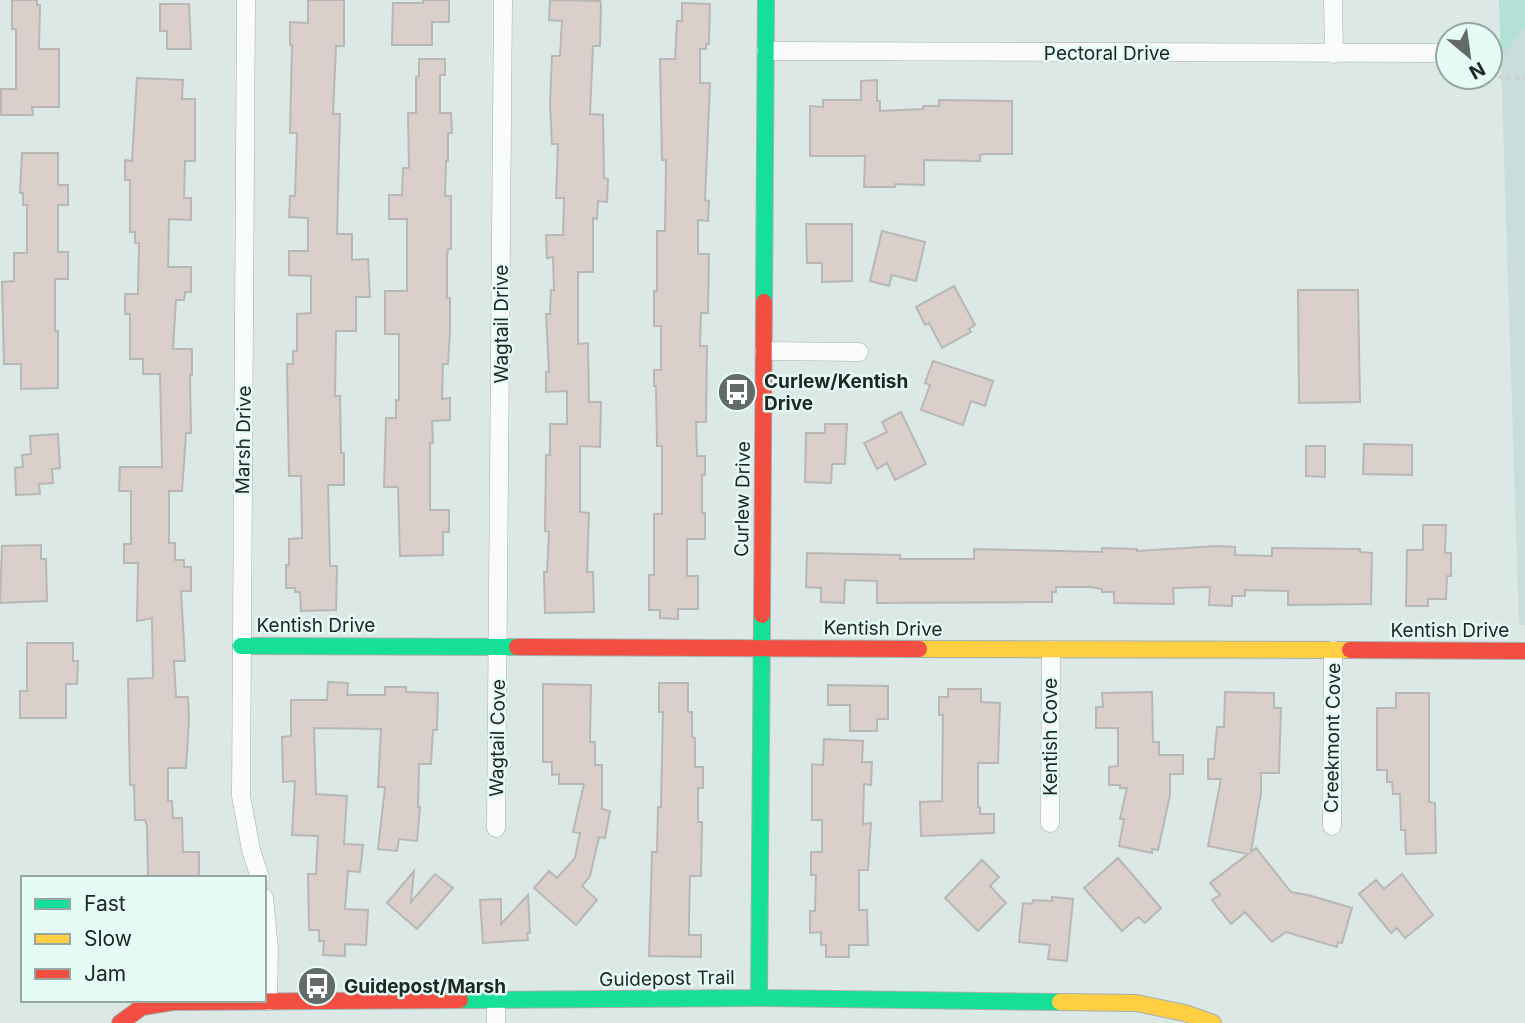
<svg xmlns="http://www.w3.org/2000/svg" width="1525" height="1023" viewBox="0 0 1525 1023" font-family="Inter,sans-serif">
	<style>
		.built { fill: #c9deda }
		.green { fill: #b4e1d7 }
		.building { fill: #dacfca; stroke: #b7b8b6; stroke-width: 2 }
		.lines { fill: none; stroke-linecap: round; stroke-linejoin: round }
		.street-casing { stroke: #a5afac; stroke-width: 19 }
		.fast-casing { stroke: #a5afac; stroke-width: 18 }
		.slow-casing { stroke: #a5afac; stroke-width: 18 }
		.jam-casing { stroke: #a5afac; stroke-width: 18 }
		.path { stroke: #cccfcf; stroke-width: 3.5; stroke-dasharray: 3.5 5; stroke-linecap: butt }
		.street { stroke: #fafcfb; stroke-width: 18 }
		.fast { stroke: #16e098; stroke-width: 16 }
		.slow { stroke: #ffcf43; stroke-width: 16 }
		.jam { stroke: #f24e42; stroke-width: 16 }
		.labels { text-anchor: middle; stroke-width: 5; stroke-linejoin: round; paint-order: stroke }
		.street-label { font-size: 19px; fill: #202826; stroke: #e5fbf5 }
		.poi-label { font-size: 19px; font-weight: bold; fill: #202826; stroke: #e5fbf5; text-anchor: start }
	</style>
	<rect width="100%" height="100%" fill="#dce8e5"/>
	<path class="built" d="M1499 0H1525V625H1519Z"/>
	<path class="green" d="M1499 0H1525V27L1501 57Z"/>
	<path class="building" d="M12 0H37V5H40L39 49H59V107H32L33 115H1V89H16V29H12Z
		M308 0H344V46H336L333 114H340L337 234H352V260L368 259 370 297H356V331H336L335 396H340L341 453H344V485H328L330 566H337L336 610 301 611 300 592H295V588H286V565H289V539L302 538 301 476H289L287 364H293V351H297V314L311 313V276L289 275V251H308V218L289 217 290 196H295L297 133H290L292 45H290V22L308 23Z
		M423 0H449V22H432V45H392L393 3H423Z
		M550 0 600 1 601 5 600 46H593L590 114 603 115 604 178 608 179 607 202 598 201 597 219 593 218V272H578V344L588 343 589 402H601L600 447 580 446V512L589 513 587 572H593L594 612 545 613 544 572H547L549 532 545 531 546 455H550V424H567V391L546 392V372H549L546 314H550L551 290H554L553 257 547 258 546 235H563L564 198H556L558 144H552L550 104 552 56H560L562 21 549 20Z
		M682 3 710 4 709 44H706V49H700V83H710L705 200 709 201 708 221 698 220V254H709L708 313H701L700 346H707L706 422H696L697 456H705V475H702V513H705V539H687V576H698V609H678V619L660 618V610H649V575H654V514H662V446H657L656 386H654V370H661V326H654V291H657V231H665L666 160H662L660 59H675L677 21H682Z
		M160 4H189L191 49H167V31H160Z
		M419 59H445V75H440V113H451L452 133H448V161H446L445 196H451V249H448L447 256V298H450V331L448 364H443L442 399 450 398V420L432 421 433 443H430V510H449V532H443V555L400 556 398 487H384L386 418H396V400H399V334H385V291H407V219H389V195H402L403 168H409L408 113H416V77L419 76Z
		M137 78 183 80 182 99H195V161H185L184 198H191V220L169 219 168 267H191V292H185L184 300H176L173 349H192V375H190L191 433H186L182 491H169V543H175V560H184V567H191V591H181L185 661H174L176 697H188L189 720 186 768H168V801H172L173 818H182L183 852H199V878H148L147 826 145 820H135L134 785H130L128 679 153 678 152 618 137 621 138 563H124V544H131V491H119L120 467H162L160 374H143V359H130V314H125V294H138L139 243H135V232H130V180H125V160L132 161Z
		M877 80V101H880V111L923 109V106H939V100L1012 101V154H985L980 155V161L924 160V185L895 184V187H864L865 156H810V106L823 107V100H861V81Z
		M22 153H58V185H68V205H58V252H68V279H55V331H58V388L21 389V364H4L2 282 14 281V253H27V205H23V193H20Z
		M806 224H852V281L822 282V263H807Z
		M882 231 925 242 916 281 892 275 889 286 870 281Z
		M954 286 975 325 969 329 971 332 942 348 929 323 925 325 916 307Z
		M1298 290H1358L1360 402 1299 403Z
		M933 361 993 381 985 406 971 401 963 425 921 410 930 385 925 383Z
		M901 412 926 464 895 480 887 463 877 469 864 443 887 432 882 422Z
		M825 424H847L845 464H832L831 483 805 482 806 433H825Z
		M58 434 60 468 52 469 53 483 39 484 40 494 16 495 15 468 23 467 22 455 31 454 30 436Z
		M1364 444 1412 445V475L1363 474Z
		M1306 446H1325V477L1306 476Z
		M1423 525H1446L1445 553H1451V576H1447L1446 599H1428V606H1406L1407 550H1423Z
		M41 545V559H46L47 601 0 603 2 546Z
		M1217 546 1235 547V555L1272 556V548L1360 549V552L1372 553 1371 604 1288 605V591L1245 590V596H1232V606L1209 605 1210 587 1173 588 1174 604 1114 603V592H1102V589L1091 587H1056V592H1052V602L877 603V581L845 580 844 603 821 602V588L806 587 807 553 900 555V559H974V549L1102 552V548L1137 549V551Z
		M27 643H73V661H78L77 684H66V718H20V691H27Z
		M328 682 348 683 347 695H385V687H406V692L438 693 437 730H433L431 764H419L418 807H420L417 841 399 839 397 851 378 849 385 787H378L381 729 314 728 316 794 347 796 344 844 363 845 360 872 348 871 345 909 368 910 366 945 345 944V956L323 955 324 941H319V930H309L308 874H316L318 836 292 835 295 781 283 782 282 737 291 736V700H327Z
		M659 683H688V712H692V737L695 738V767H703V788H698V822H702L701 876H690L689 917V935H701V957L649 956 652 852H657L658 807H661L663 712H659Z
		M543 684 591 685 590 742H595V765H602V809L610 811 605 838 599 837 590 876 582 886 597 900 576 925 534 888 549 871 557 878 575 858 580 833 573 832 584 784H559V774L552 775V762H543Z
		M828 685 888 686V719H877V731H850V705H828Z
		M948 689H981V702L1000 703 998 763H978V807H980V814H994V833L921 836 920 802 942 801 943 715H939V697H948Z
		M1152 692 1153 742H1159V755H1183V774H1170V795L1158 850 1152 849V853L1119 846 1124 819H1120L1127 788H1120V785H1109V767L1118 766V728H1096V707H1103L1102 693Z
		M1225 692 1274 693V708H1281L1279 773H1261V793L1251 852 1256 848 1291 892 1308 895 1352 908 1342 943 1338 942 1337 947 1286 932 1272 942 1245 912 1231 924 1212 900 1220 895 1210 883 1248 854 1208 846 1221 779H1208V759H1214L1217 727H1224Z
		M1396 693H1429V802L1435 803 1436 853 1406 854 1405 830H1401L1400 794H1393L1392 782H1387V770H1377V708H1396Z
		M824 739 863 741 862 762H872L871 785 864 784 863 824 871 823 868 870H859V910H867L868 945H849V957H826V945H821V932L810 933V911H815L816 875H811V852H822V820H812V764L823 765Z
		M1118 858 1161 908 1145 923 1138 917 1122 931 1084 888Z
		M982 860 999 877 990 886 1006 903 978 931 945 898Z
		M414 871 411 902 435 874 453 888 417 929 387 903Z
		M1402 874 1433 915 1405 938 1397 928 1391 933 1359 894 1376 880 1384 889Z
		M528 895 530 933H527L528 940 483 943 480 900 501 899V924Z
		M1052 897 1073 899 1067 961 1048 959 1050 945 1019 942 1023 903 1032 904 1033 900 1052 901Z"/>
	<g class="lines">
		<g class="street-casing">
			<path id="street" d="M246 0 241 796 251 850 260 878
				M1333 0 1334 54
				M766 51 1448 53
				M764 351 859 352
				M1050 823 1051 650
				M1332 826 1333 650
				M496 828 503 0
				M264 898 269 949 268 1001
				M496 1001V1023"/>
		</g>
		<g class="fast-casing">
			<path id="fast" d="M764 302 766 0
				M241 646 517 647
				M759 998 762 615
				M460 1000 759 998 1060 1002"/>
		</g>
		<g class="slow-casing">
			<path id="slow" d="M919 649 1350 650
				M1060 1002 1136 1003 1185 1013 1213 1023"/>
		</g>
		<g class="jam-casing">
			<path id="jam" d="M762 615 764 302
				M517 647 919 649
				M1350 650 1525 651
				M120 1023 142 1007 173 1002 460 1000"/>
		</g>
		<path class="path" d="M1490 76 1525 79"/>
		<use href="#street" class="street"/>
		<use href="#fast" class="fast"/>
		<use href="#slow" class="slow"/>
		<use href="#jam" class="jam"/>
	</g>
	<defs>
		<g id="bus-disc" transform="scale(2.0125)"><circle r="9.5" fill="#626b69" stroke="#e5fbf5"/><path d="M-5-6H5V4H4V6H2V4H-2V6H-4V4H-5ZM-3.5-4V0h7V-4ZM-3.5 1.2v1.5H-2V1.2ZM2 1.2v1.5H3.5V1.2Z" fill="#fff"/></g>
	</defs>
	<g fill-rule="evenodd">
		<use href="#bus-disc" x="737" y="392"/>
		<use href="#bus-disc" x="317" y="986"/>
	</g>
	<g class="labels">
		<g class="street-label">
			<text x="1107" y="60">Pectoral Drive</text>
			<text transform="translate(501 324) rotate(-90)" y="7">Wagtail Drive</text>
			<text transform="translate(243 440) rotate(-89)" y="7">Marsh Drive</text>
			<text transform="translate(742 499) rotate(-89)" y="7">Curlew Drive</text>
			<text x="316" y="632">Kentish Drive</text>
			<text transform="translate(883 628) rotate(1)" y="7">Kentish Drive</text>
			<text x="1450" y="637">Kentish Drive</text>
			<text transform="translate(1050 737) rotate(-90)" y="7">Kentish Cove</text>
			<text transform="translate(497 738) rotate(-89)" y="7">Wagtail Cove</text>
			<text transform="translate(1332 738) rotate(-89)" y="7">Creekmont Cove</text>
			<text transform="translate(667 978) rotate(-1)" y="7">Guidepost Trail</text>
		</g>
		<g class="poi-label">
			<text x="764" y="388">Curlew/Kentish<tspan x="764" dy="22">Drive</tspan></text>
			<text x="344" y="993">Guidepost/Marsh</text>
		</g>
	</g>
	<rect x="21" y="876" width="245" height="126" fill="#e5fbf5" stroke="#96a7a2" stroke-width="2"/>
	<rect x="35" y="899" width="35" height="10" fill="#16e098" stroke="#96a7a2" stroke-width="2"/>
	<text x="84" y="911" font-size="21" fill="#202826">Fast</text>
	<rect x="35" y="934" width="35" height="10" fill="#ffcf43" stroke="#96a7a2" stroke-width="2"/>
	<text x="84" y="946" font-size="21" fill="#202826">Slow</text>
	<rect x="35" y="969" width="35" height="10" fill="#f24e42" stroke="#96a7a2" stroke-width="2"/>
	<text x="84" y="981" font-size="21" fill="#202826">Jam</text>
	<g transform="translate(1469 56) rotate(151)"><circle r="33" fill="#e5fbf5" stroke="#96a7a2" stroke-width="2"/>
	<path d="M0-5L12 26L0 18L-12 26Z" fill="#626b69"/>
	<text y="-10" font-size="19" font-weight="bold" text-anchor="middle" fill="#202826">N</text>
	</g>
</svg>
